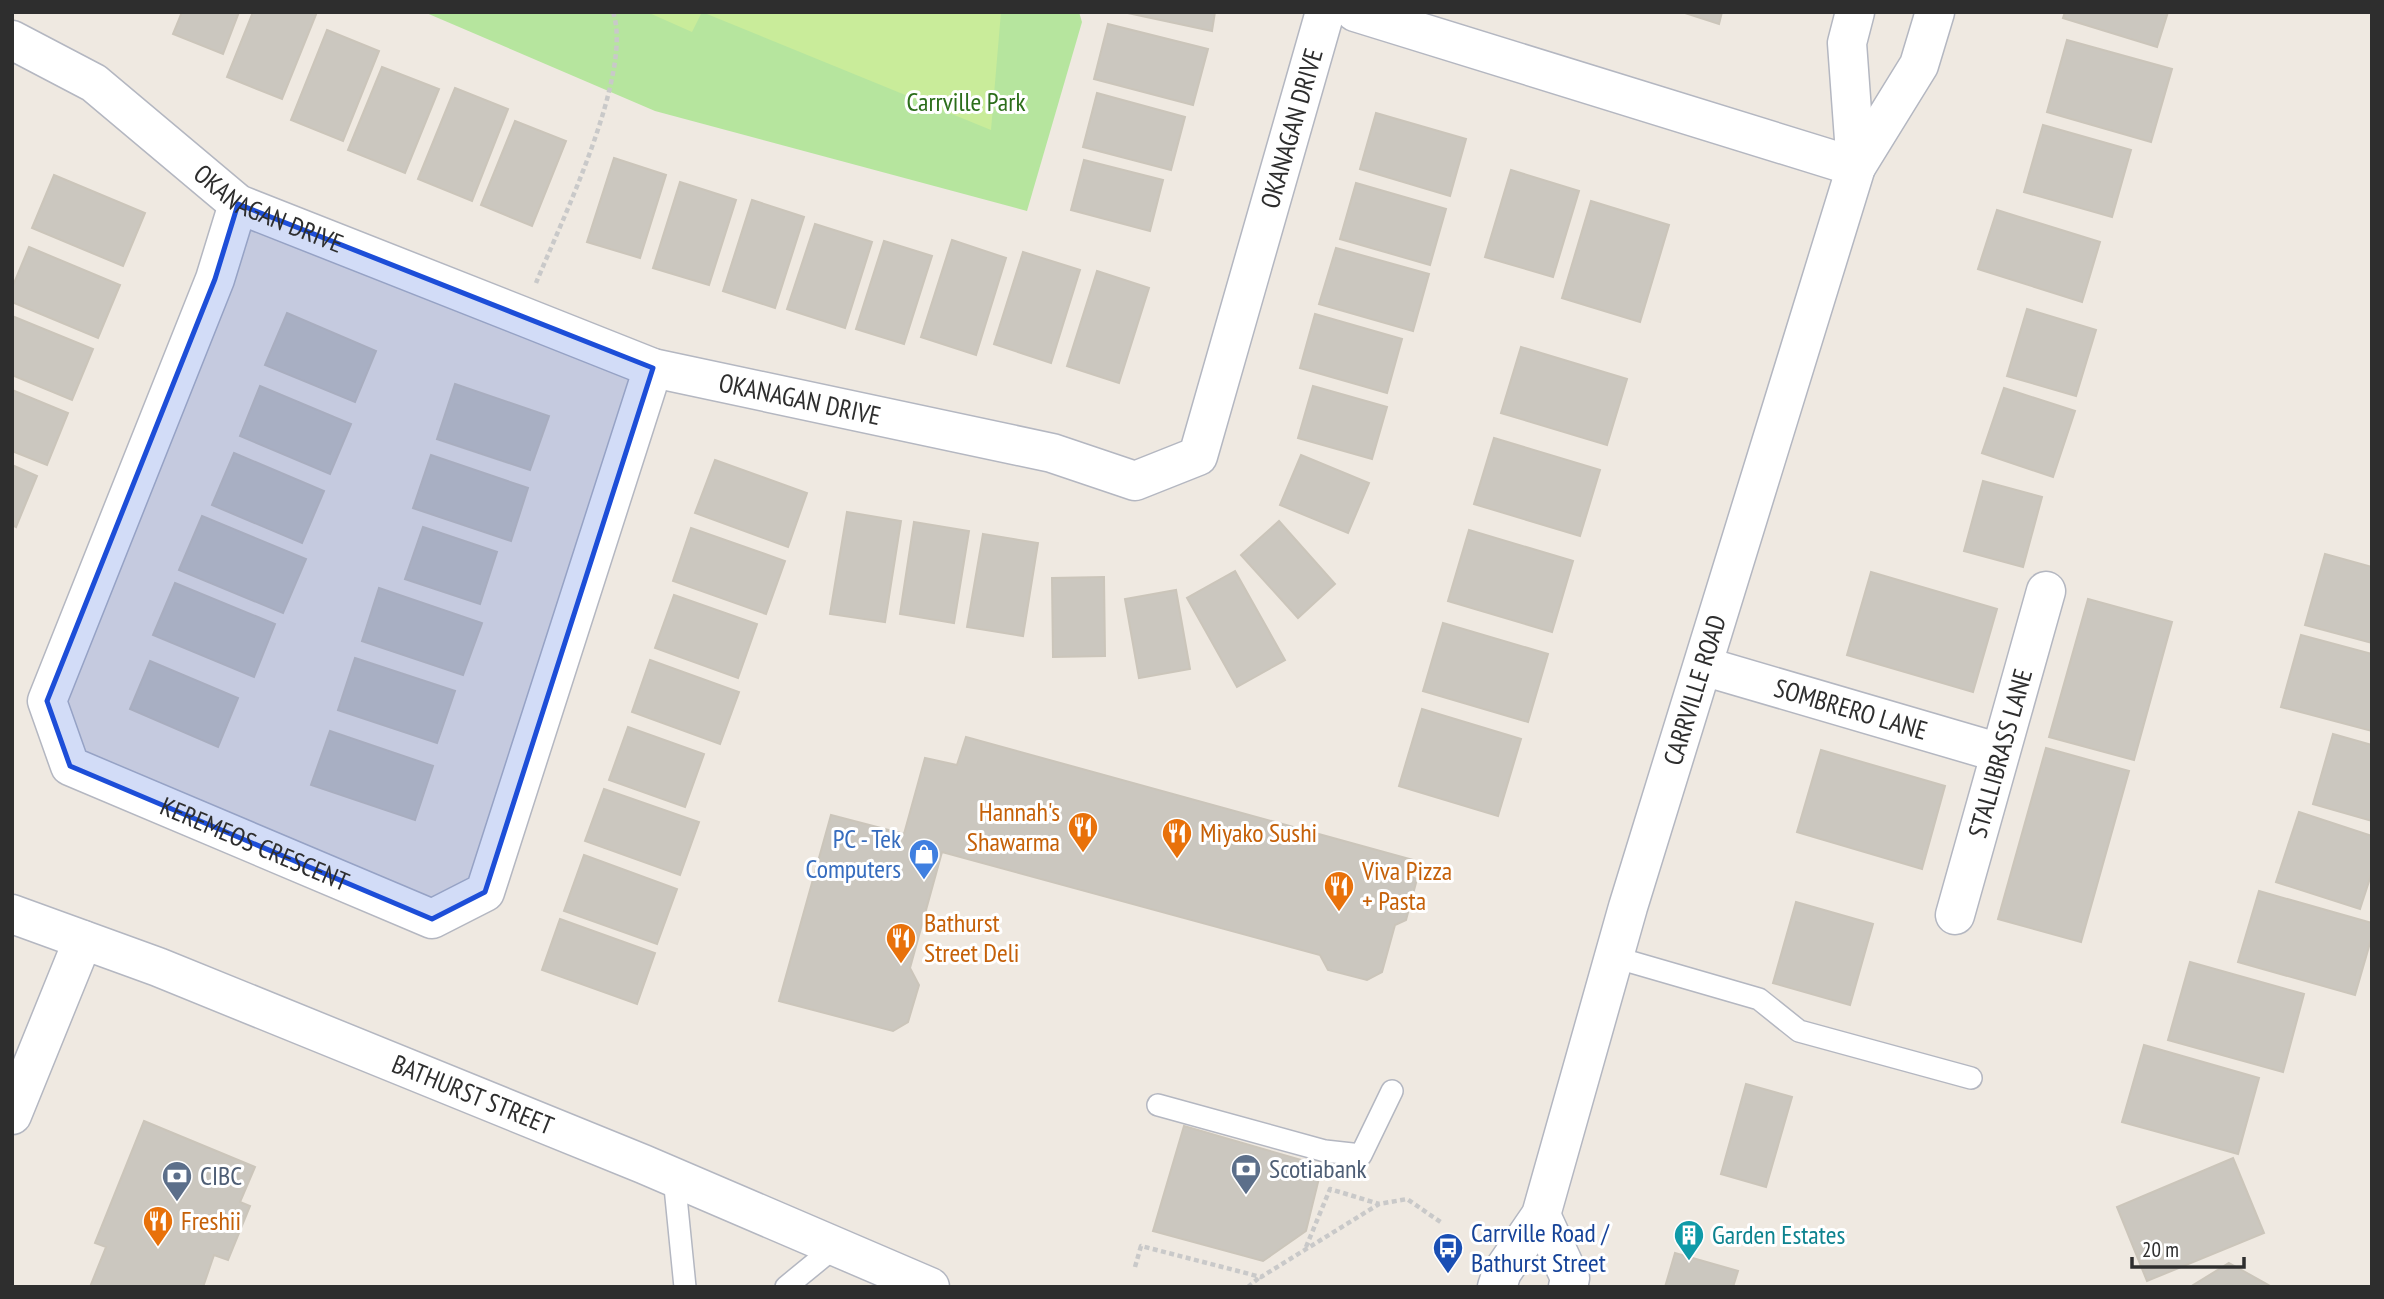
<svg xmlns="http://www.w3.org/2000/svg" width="2384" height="1299" viewBox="0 0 2384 1299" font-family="'PT Sans Narrow',sans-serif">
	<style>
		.green { fill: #b6e59e }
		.pitch { fill: #c9ec9a }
		.building { fill: #cbc7bf; stroke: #cbc5ba; stroke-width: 2 }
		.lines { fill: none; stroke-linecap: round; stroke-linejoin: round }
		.service-casing { stroke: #b4b7c1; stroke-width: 24 }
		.minor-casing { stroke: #b4b7c1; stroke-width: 41 }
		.secondary-casing { stroke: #b4b7c1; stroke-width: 41 }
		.path { stroke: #c9c9c9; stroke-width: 4.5; stroke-dasharray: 5 3.5; stroke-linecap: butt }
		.service { stroke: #fff; stroke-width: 21 }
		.minor { stroke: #fff; stroke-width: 38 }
		.secondary { stroke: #fff; stroke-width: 38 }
		.marked { fill: #1d4ed8; fill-opacity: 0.2; stroke: #1d4ed8; stroke-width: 5; stroke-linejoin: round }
		.labels { text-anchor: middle; stroke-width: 6; stroke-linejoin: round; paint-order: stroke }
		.park-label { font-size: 26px; fill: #2c6e1b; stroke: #fff }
		.street-label { font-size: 26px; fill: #2e2e2e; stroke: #fff }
		.food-label { font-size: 26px; fill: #c56008; stroke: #fff; text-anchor: start }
		.shop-label { font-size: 26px; fill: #366cbe; stroke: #fff; text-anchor: end }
		.service-label { font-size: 26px; fill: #4e5e75; stroke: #fff; text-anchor: start }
		.transit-label { font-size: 26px; fill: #164399; stroke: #fff; text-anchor: start }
		.culture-label { font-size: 26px; fill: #0d838f; stroke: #fff; text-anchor: start }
	</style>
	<rect width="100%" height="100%" fill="#efe9e1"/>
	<path class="green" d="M424 12H1079L1082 22 1027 211 655 111Z"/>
	<path class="pitch" d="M647 12H1001L991 130 702 12 692 32Z"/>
	<path class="building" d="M182 12H239L223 54 173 34Z
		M253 12H317L282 99 227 77Z
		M1123 12H1215L1212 31Z
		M1682 12H1722L1719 24Z
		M2065 12H2168L2157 47 2063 18Z
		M1108 24 1208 49 1193 105 1094 79Z
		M327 30 379 51 343 141 291 120Z
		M2067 40 2172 69 2151 142 2047 112Z
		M382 67 439 89 405 173 348 150Z
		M455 88 508 109 472 201 418 179Z
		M1097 93 1185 117 1171 170 1083 147Z
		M1376 113 1466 139 1450 196 1360 169Z
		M515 121 566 141 532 226 481 205Z
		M2043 125 2131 150 2112 217 2024 192Z
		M614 158 666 175 640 258 587 242Z
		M1084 160 1163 180 1150 231 1071 210Z
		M1511 170 1579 191 1553 277 1485 257Z
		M54 175 145 213 123 266 32 228Z
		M680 182 736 200 709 285 653 268Z
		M1356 183 1446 209 1430 265 1340 239Z
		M752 200 804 217 775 308 723 291Z
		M1591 201 1669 225 1640 322 1562 298Z
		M1997 210 2100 242 2082 302 1978 269Z
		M815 224 872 242 845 328 787 309Z
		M952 240 1006 258 976 355 921 337Z
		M884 241 932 256 904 344 856 329Z
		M29 247 120 285 98 338 12 302V288Z
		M1336 248 1429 274 1413 331 1319 304Z
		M1023 252 1080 270 1051 363 994 344Z
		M1097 271 1149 288 1119 383 1067 366Z
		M2027 309 2096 330 2076 396 2007 376Z
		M287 313 376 351 355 402 265 365Z
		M1315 314 1402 339 1387 393 1300 368Z
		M12 316 93 349 72 400 12 375Z
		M1521 347 1627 379 1607 445 1501 413Z
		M455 384 549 416 530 470 437 439Z
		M260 386 351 424 330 474 240 436Z
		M1313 386 1387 407 1372 459 1298 438Z
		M2004 388 2075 411 2053 477 1982 453Z
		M12 390 68 413 47 465 12 451Z
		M1494 438 1600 470 1580 536 1474 504Z
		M234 453 324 491 302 543 212 505Z
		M431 455 528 488 511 541 413 508Z
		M1301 455 1369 483 1348 533 1280 505Z
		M715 460 807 493 788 547 695 513Z
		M12 465 37 476 16 527 12 525Z
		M1983 481 2042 497 2023 567 1964 551Z
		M847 512 901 521 885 622 830 614Z
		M202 516 306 559 283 613 179 570Z
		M1279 521 1335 584 1298 618 1241 555Z
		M914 522 969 531 954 623 900 614Z
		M423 527 497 552 480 604 405 579Z
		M691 528 785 561 766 614 673 581Z
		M1469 530 1573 561 1552 632 1448 601Z
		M983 534 1038 543 1023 636 967 627Z
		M2325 554 2372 567V643L2305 625Z
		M1235 571 1285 660 1237 687 1187 598Z
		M1871 572 1997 609 1973 692 1847 655Z
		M1104 577 1105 656 1053 657 1052 578Z
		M175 583 275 624 254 677 153 635Z
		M379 588 482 623 463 675 362 641Z
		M1176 590 1190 669 1139 678 1125 599Z
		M674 595 757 624 738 678 655 648Z
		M2088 599 2172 622 2134 760 2049 737Z
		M1443 623 1548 654 1528 722 1423 691Z
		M2301 635 2372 654V731L2281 707Z
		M355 658 455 691 437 743 338 710Z
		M650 660 739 692 720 744 632 712Z
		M150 661 238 698 218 747 130 709Z
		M1422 709 1521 739 1498 816 1399 786Z
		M628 727 704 754 685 807 609 780Z
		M330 731 433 766 415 820 311 785Z
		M2333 734 2372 745V821L2313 804Z
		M966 737 1413 860 1409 876 1417 879 1406 920 1395 925 1382 972 1367 980 1328 970 1320 955 942 852 910 968 919 985 908 1022 893 1031 779 1001 831 815 904 834 925 758 957 765Z
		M2046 748 2129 771 2081 942 1998 919Z
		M1821 750 1945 786 1922 869 1797 832Z
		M604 789 699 822 680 875 585 841Z
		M2299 812 2372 836V872L2360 909 2276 882Z
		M584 855 677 889 657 944 564 911Z
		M2259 891 2372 923V936L2355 995 2238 962Z
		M1796 902 1873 924 1850 1005 1773 983Z
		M560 919 655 953 637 1004 542 970Z
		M2190 962 2304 994 2283 1072 2168 1040Z
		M2144 1045 2259 1078 2238 1154 2122 1122Z
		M1746 1084 1792 1097 1766 1187 1721 1174Z
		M144 1121 255 1167 240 1202 250 1206 228 1260 214 1255 203 1287H90L106 1247 95 1243Z
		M1184 1126 1322 1166 1306 1231 1263 1261 1153 1231Z
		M2233 1158 2264 1233 2147 1281 2117 1207Z
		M1675 1253 1738 1271 1733 1287H1665Z
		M2229 1263 2272 1287H2190Z"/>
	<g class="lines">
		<g class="service-casing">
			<path id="service" d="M1614 957 1759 999 1799 1031 1971 1078
				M1158 1105 1325 1151 1361 1155 1392 1091
				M674 1177 685 1287
				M786 1287 836 1246"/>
		</g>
		<g class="minor-casing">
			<g id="minor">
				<path d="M1355 12 1856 167"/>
				<path id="s1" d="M12 40 94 83 238 204 522 316 653 368 1052 453 1135 481 1198 456 1325 12"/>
				<path id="s2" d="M238 204 215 279 47 701 70 766 432 919 485 892 653 368"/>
				<path id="s3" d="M1703 666 2000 753"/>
				<path id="s4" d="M1955 915 2046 591"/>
				<path d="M12 1115 83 940"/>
			</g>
		</g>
		<g class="secondary-casing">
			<g id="secondary">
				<path d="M1855 12 1847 43 1856 167"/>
				<path id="s5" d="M12 914 158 967 643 1164 930 1287"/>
				<path d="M1541 1215 1570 1278 1568 1287"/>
				<path id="s6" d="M1497 1287 1502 1272 1541 1215 1628 907 1856 167 1919 65 1935 12"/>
			</g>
		</g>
		<path class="path" d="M536 283C561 222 634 73 613 12
			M1306 1247 1330 1189 1379 1204
			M1135 1267 1141 1246 1261 1277 1379 1204 1407 1199 1442 1223
			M1248 1287 1260 1277"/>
		<use href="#service" class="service"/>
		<use href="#minor" class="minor"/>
		<use href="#secondary" class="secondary"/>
	</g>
	<path class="marked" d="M238 204 653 368 485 892 432 919 70 766 47 701 215 279Z"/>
	<defs>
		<g id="restaurant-pin" transform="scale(1.575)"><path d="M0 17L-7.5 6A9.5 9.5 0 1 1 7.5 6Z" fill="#e8710a" stroke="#fff"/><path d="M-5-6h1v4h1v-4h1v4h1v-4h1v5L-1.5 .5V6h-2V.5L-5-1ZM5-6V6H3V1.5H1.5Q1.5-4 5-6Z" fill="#fff"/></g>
		<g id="shop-pin" transform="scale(1.575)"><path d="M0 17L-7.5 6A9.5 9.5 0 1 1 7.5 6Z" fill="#3f7fe0" stroke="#fff"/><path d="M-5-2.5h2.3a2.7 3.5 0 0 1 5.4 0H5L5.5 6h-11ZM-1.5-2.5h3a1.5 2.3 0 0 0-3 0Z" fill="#fff"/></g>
		<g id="bank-pin" transform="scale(1.575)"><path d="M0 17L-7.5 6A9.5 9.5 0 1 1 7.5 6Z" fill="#5c6f8a" stroke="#fff"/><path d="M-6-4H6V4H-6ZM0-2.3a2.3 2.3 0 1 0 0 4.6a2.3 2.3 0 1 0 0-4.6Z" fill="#fff"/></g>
		<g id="building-pin" transform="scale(1.575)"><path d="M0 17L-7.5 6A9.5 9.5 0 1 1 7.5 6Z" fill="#0f9aa8" stroke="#fff"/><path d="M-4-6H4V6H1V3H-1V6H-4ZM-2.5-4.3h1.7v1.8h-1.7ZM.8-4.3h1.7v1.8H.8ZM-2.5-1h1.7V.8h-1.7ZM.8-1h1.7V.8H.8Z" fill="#fff"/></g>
		<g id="bus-pin" transform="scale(1.575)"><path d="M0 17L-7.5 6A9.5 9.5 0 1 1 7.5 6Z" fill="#1a4fb4" stroke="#fff"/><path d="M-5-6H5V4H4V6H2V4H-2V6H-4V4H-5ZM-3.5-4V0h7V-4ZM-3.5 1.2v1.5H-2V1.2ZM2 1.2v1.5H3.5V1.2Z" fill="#fff"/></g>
	</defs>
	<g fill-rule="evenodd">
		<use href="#restaurant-pin" x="1083" y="827"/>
		<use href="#restaurant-pin" x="1177" y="833"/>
		<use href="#shop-pin" x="924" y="854"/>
		<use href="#restaurant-pin" x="1339" y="886"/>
		<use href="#restaurant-pin" x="901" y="938"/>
		<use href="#bank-pin" x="1246" y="1169"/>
		<use href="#bank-pin" x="177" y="1176"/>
		<use href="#restaurant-pin" x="158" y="1221"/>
		<use href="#building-pin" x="1689" y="1235"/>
		<use href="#bus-pin" x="1448" y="1248"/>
	</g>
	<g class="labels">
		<g class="park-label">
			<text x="966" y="111">Carrville Park</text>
		</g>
		<g class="street-label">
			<text dy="9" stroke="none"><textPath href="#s1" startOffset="1631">OKANAGAN DRIVE</textPath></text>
			<text dy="9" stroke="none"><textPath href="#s1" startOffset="310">OKANAGAN DRIVE</textPath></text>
			<text dy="9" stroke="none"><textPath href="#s1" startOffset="877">OKANAGAN DRIVE</textPath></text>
			<text dy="9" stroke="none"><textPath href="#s6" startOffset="632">CARRVILLE ROAD</textPath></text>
			<text dy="9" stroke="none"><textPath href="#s3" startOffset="154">SOMBRERO LANE</textPath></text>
			<text dy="9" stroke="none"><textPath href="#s4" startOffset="168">STALLIBRASS LANE</textPath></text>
			<text dy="9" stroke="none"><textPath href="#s2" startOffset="802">KEREMEOS CRESCENT</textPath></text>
			<text dy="9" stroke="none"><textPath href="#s5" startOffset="495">BATHURST STREET</textPath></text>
		</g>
		<g class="food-label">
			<text x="1060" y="821" text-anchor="end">Hannah's<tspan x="1060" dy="30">Shawarma</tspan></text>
			<text x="1200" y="842">Miyako Sushi</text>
			<text x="1362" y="880">Viva Pizza<tspan x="1362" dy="30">+ Pasta</tspan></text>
			<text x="924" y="932">Bathurst<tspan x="924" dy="30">Street Deli</tspan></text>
			<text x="181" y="1230">Freshii</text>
		</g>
		<g class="shop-label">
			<text x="901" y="848">PC - Tek<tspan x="901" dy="30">Computers</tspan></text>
		</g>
		<g class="service-label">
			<text x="1269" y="1178">Scotiabank</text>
			<text x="200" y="1185">CIBC</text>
		</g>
		<g class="transit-label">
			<text x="1471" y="1242">Carrville Road /<tspan x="1471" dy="30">Bathurst Street</tspan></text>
		</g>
		<g class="culture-label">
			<text x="1712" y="1244">Garden Estates</text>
		</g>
	</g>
	<rect width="2384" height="1299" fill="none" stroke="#2e2e2e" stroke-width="28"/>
	<path d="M2132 1257v10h112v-10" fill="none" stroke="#2e2e2e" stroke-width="3.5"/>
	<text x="2142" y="1257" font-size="21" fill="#2e2e2e" stroke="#ffffff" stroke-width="5" paint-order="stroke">20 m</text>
</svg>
